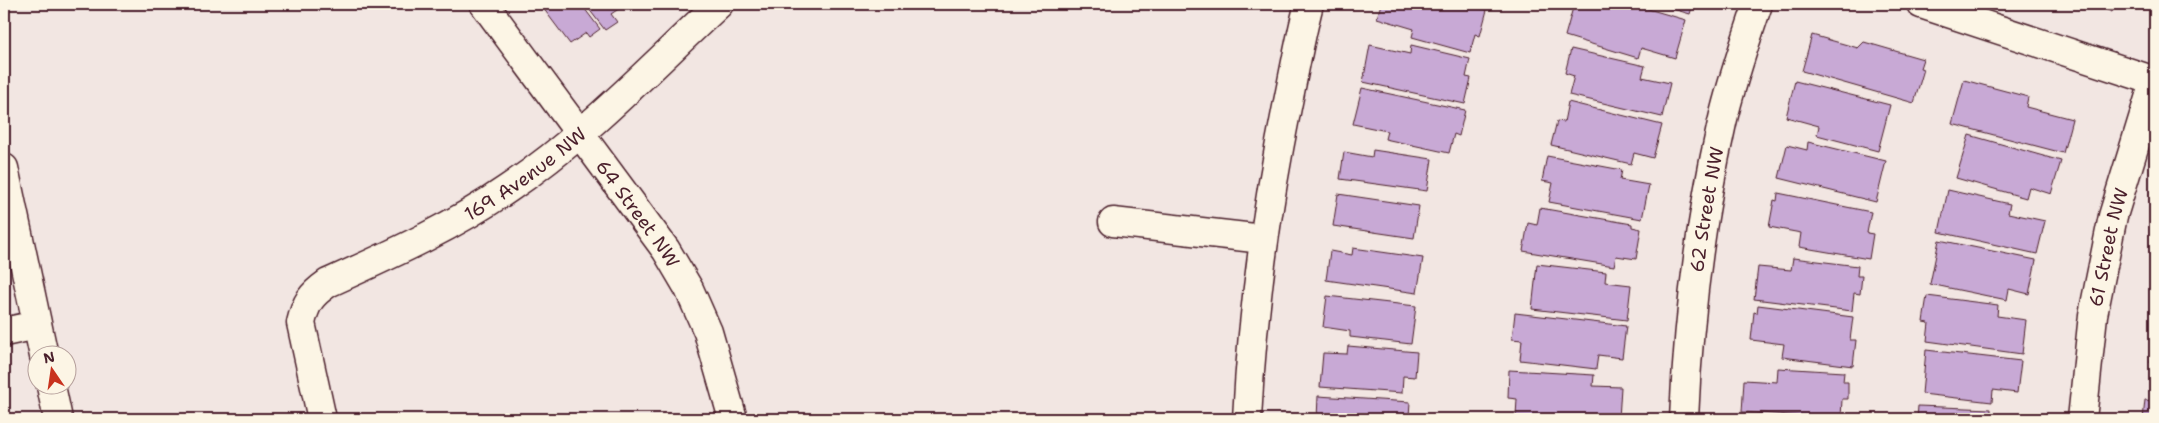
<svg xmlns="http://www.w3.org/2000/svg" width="2159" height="423" viewBox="0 0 2159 423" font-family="'Shantell Sans',sans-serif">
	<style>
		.building { fill: #c8a9d5; stroke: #4a1f2b }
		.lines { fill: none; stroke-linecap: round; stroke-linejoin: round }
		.minor-casing { stroke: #4a1f2b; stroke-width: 31 }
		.minor { stroke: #fcf5e5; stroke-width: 28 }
		.labels { text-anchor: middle; stroke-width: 4; stroke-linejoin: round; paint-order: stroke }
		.street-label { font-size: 19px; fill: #4a1f2b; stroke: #fcf5e5 }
	</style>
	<rect width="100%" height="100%" fill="#f2e6e2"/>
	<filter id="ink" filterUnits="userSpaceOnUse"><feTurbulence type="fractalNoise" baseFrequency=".02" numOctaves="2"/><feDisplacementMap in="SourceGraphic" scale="10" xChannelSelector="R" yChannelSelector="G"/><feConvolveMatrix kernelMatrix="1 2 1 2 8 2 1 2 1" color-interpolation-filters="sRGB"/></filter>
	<g filter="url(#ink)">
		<path class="building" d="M540 4H581L600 29 589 37 586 33 570 44Z
			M585 4H626L611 14 617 22 605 30Z
			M1381 4H1463L1487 10 1480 36 1475 34 1470 53 1412 37 1414 29 1377 18Z
			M1574 4H1631L1686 20 1675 58 1641 48 1638 58 1565 36Z
			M1656 4H1693L1690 14Z
			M2093 4H2116L2112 12Z
			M1812 35 1858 48 1864 42 1923 59 1920 68 1924 69 1914 103 1802 71Z
			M1370 45 1410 54 1411 45 1470 59 1466 77 1471 78 1465 104 1363 82Z
			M1571 49 1645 66 1642 77 1670 83 1662 117 1569 95 1574 76 1565 73Z
			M1964 80 2028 97 2026 107 2072 119 2063 153 1952 124Z
			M1795 81 1890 105 1878 151 1817 135 1819 126 1786 117Z
			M1362 88 1465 110 1459 136 1454 134 1449 153 1385 139 1387 131 1353 124Z
			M1568 102 1662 125 1653 158 1634 153 1631 164 1551 145 1557 121 1564 122Z
			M1969 135 2061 161 2051 194 2029 187 2026 198 1956 178Z
			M1808 142 1886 161 1876 202 1779 178 1787 145 1807 150Z
			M1373 150 1432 159 1427 191 1340 179 1344 152 1372 157Z
			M1547 156 1622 170 1620 180 1649 185 1642 219 1549 202 1553 183 1542 181Z
			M1948 190 2010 204 2008 213 2045 221 2037 254 1939 232Z
			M1778 193 1871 212 1867 233 1873 234 1869 259 1799 247 1801 233 1769 227 1774 200 1777 201Z
			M1338 194 1419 206 1414 238 1333 226Z
			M1540 208 1632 224V227L1641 229 1636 259 1616 256 1614 266 1523 251 1528 223 1537 225Z
			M1939 240 2036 260 2029 294 2009 289 2007 300 1930 284Z
			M1353 248 1423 258 1417 293 1326 280 1330 251 1352 255Z
			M1793 258 1858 266 1857 276H1862L1860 294 1854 293 1852 311 1754 299 1758 267 1791 270Z
			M1537 264 1606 272 1605 282 1631 285 1627 320 1532 309Z
			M1327 296 1416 306 1411 344 1350 337V331L1323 327Z
			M1927 296 1998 305 1997 316 2026 320 2022 354 1927 341 1929 323 1923 322Z
			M1758 305 1853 317 1850 340H1856L1853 366 1782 357 1784 344 1751 340 1754 312 1757 313Z
			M1515 313 1626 326 1622 358 1598 355 1596 369 1520 360 1522 340 1512 339Z
			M2155 331V363L2150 362Z
			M1348 346 1417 352 1415 377 1403 376 1402 393 1320 387 1323 353 1347 354Z
			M1926 350 2021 361 2017 393 1993 390 1992 402 1922 394Z
			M1778 368 1844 372 1843 382H1848V399H1842L1841 418 1742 412 1744 380 1777 382Z
			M1509 370 1594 375 1593 386 1621 387 1619 419 1516 416 1517 399 1508 398Z
			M1318 396 1410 402 1409 416 1412 417V419H1317Z
			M4 398 9 419H4Z
			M2145 400 2155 401V419H2143Z
			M1918 406 1991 409V419H1994H1917Z"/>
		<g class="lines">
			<g class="minor-casing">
				<g id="minor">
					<path id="s1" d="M484 4 666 250 689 289 708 332 733 419"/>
					<path d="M1921 4 2155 81"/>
					<path d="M4 168 44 356"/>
					<path d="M1113 222 1263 239"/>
					<path d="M4 332 37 325"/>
					<path d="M51 386 58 419"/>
					<path id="s2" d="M322 419 301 323C306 302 311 295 328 283 390 255 453 227 509 188 586 136 651 67 719 4"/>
					<path d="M1247 419C1252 314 1266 211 1287 107 1294 73 1300 38 1309 4"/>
					<path id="s3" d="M1684 419C1688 320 1700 221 1722 123 1731 83 1745 43 1758 4"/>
					<path id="s4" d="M2082 419 2093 315 2113 216 2155 79"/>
				</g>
			</g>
			<use href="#minor" class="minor"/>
		</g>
	</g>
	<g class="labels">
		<g class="street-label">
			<text dy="7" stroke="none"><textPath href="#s2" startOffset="374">169 Avenue NW</textPath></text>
			<text dy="7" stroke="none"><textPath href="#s3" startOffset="211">62 Street NW</textPath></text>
			<text dy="7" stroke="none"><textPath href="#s1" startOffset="260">64 Street NW</textPath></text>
			<text dy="7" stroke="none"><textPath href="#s4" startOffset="174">61 Street NW</textPath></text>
		</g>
	</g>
	<rect width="2159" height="423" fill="none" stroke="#fcf5e5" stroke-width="20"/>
	<rect x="10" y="10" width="2139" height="403" fill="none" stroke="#4a1f2b" stroke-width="2" filter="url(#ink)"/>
	<g transform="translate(52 370) rotate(347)"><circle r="24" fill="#fcf5e5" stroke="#b59f9b"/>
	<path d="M0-4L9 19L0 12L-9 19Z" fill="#c8321e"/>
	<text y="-8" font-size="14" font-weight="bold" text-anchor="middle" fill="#4a1f2b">N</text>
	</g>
</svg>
